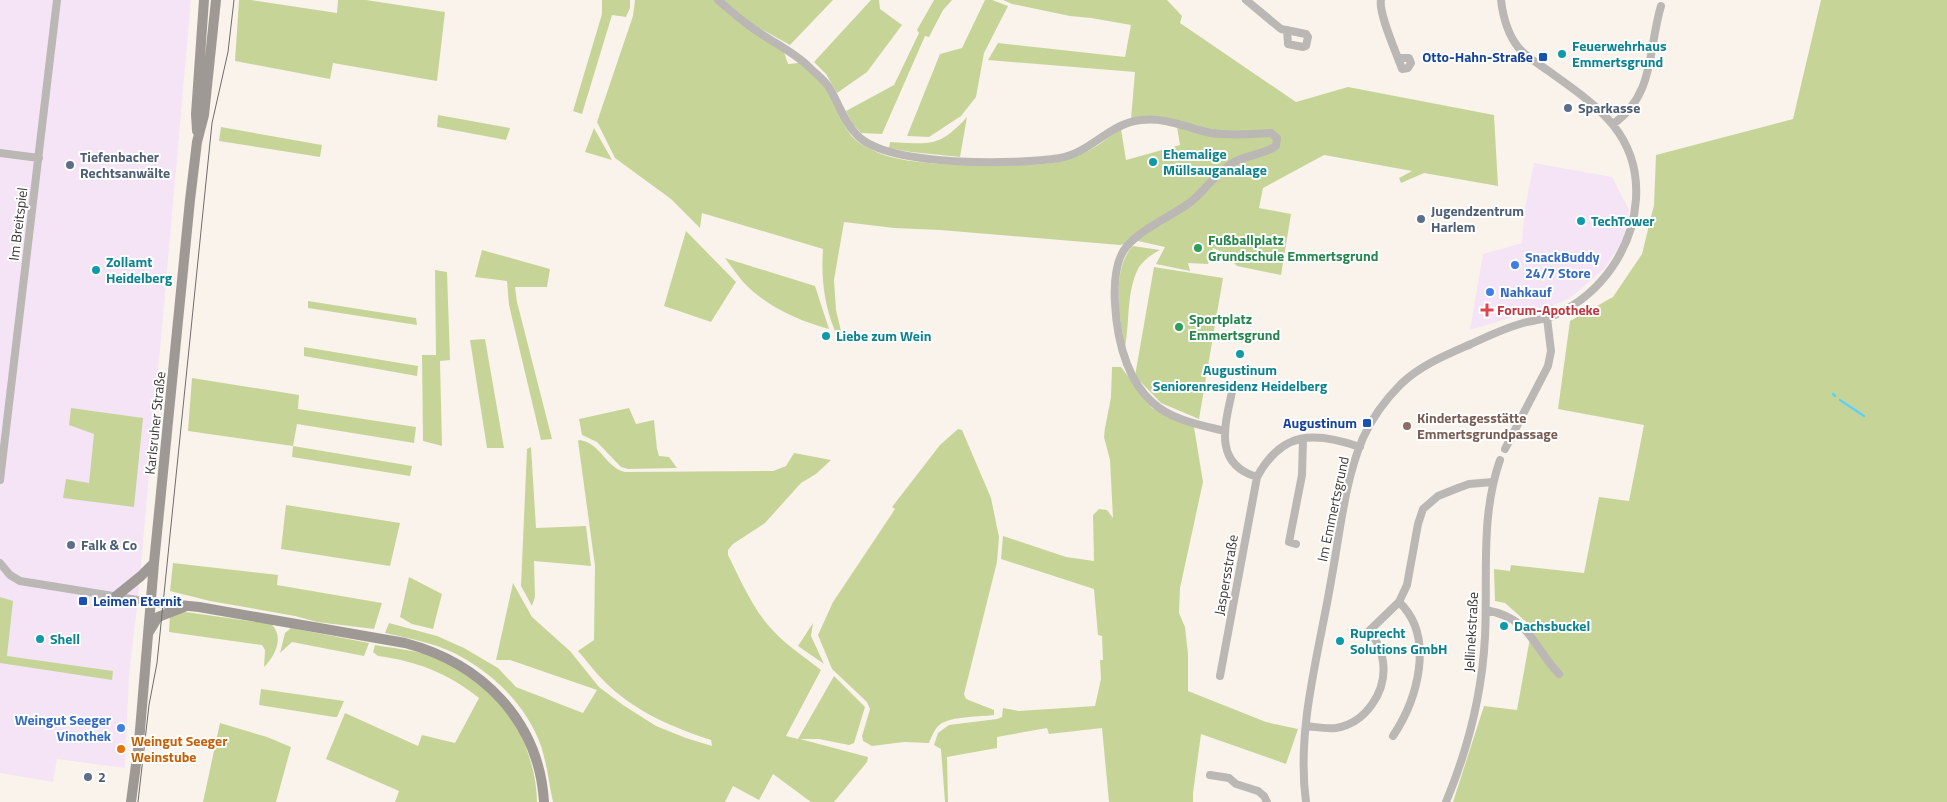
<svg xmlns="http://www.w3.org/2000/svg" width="1947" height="802" viewBox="0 0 1947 802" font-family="'Titillium Web',sans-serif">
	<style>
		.commercial { fill: #f5e4f6 }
		.green { fill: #c6d597 }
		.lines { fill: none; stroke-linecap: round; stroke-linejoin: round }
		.stream { stroke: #60d1f9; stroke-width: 2.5 }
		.minor { stroke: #bab7b4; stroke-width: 8 }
		.secondary { stroke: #9e9995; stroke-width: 10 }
		.tram { stroke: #706c69; stroke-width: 1 }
		.culture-dot { fill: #0f9aa8; stroke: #fff; stroke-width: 2 }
		.transit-dot { fill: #1a4fb4; stroke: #fff; stroke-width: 2 }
		.service-dot { fill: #5c6f8a; stroke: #fff; stroke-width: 2 }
		.leisure-dot { fill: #2e9e5b; stroke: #fff; stroke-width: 2 }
		.shop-dot { fill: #3f7fe0; stroke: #fff; stroke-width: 2 }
		.health-dot { fill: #e0444e; stroke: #fff; stroke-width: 2 }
		.education-dot { fill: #8d6e63; stroke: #fff; stroke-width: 2 }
		.food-dot { fill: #e8710a; stroke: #fff; stroke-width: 2 }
		.labels { text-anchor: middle; stroke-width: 4; stroke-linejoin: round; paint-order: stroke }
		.culture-label { font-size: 14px; font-weight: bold; fill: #0d838f; stroke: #fff; text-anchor: start }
		.transit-label { font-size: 14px; font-weight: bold; fill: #164399; stroke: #fff; text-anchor: end }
		.service-label { font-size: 14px; font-weight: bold; fill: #4e5e75; stroke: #fff; text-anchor: start }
		.street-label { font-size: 14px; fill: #3b3836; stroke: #fff }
		.leisure-label { font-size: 14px; font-weight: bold; fill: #27864d; stroke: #fff; text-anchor: start }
		.shop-label { font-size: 14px; font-weight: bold; fill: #366cbe; stroke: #fff; text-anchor: start }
		.health-label { font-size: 14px; font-weight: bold; fill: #be3a42; stroke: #fff; text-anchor: start }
		.education-label { font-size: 14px; font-weight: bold; fill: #785e54; stroke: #fff; text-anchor: start }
		.food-label { font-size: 14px; font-weight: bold; fill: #c56008; stroke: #fff; text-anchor: start }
	</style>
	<rect width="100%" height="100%" fill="#faf3ec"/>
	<path class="commercial" d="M0 0H191L138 599 129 675 125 768 57 759 53 782 0 773Z
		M1534 163 1612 177 1629 210 1623 241 1603 270 1570 298 1535 314 1517 316 1470 330 1483 254 1522 243 1525 208Z"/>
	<path class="green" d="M239 0H251L337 13 338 0H366L445 12 437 81 333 63 330 79 235 61Z
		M602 0H630V8L626 17 612 15 582 114 573 111 602 14Z
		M635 0H714L739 22 784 52 788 64 799 63C807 70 817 77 824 86 837 102 840 127 857 141 868 149 882 155 895 158 931 166 971 165 1008 165 1029 165 1053 165 1072 158 1090 152 1105 140 1121 129L1126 160 1180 145 1176 121 1131 119 1135 72 988 60 998 43 1125 57 1131 25 1091 18 1070 16 1012 4 1003 0H1167L1182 16 1180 23 1296 102 1348 87 1494 115 1498 186 1424 173 1401 183 1399 178 1412 171 1324 155 1263 188 1259 208 1291 214 1281 275 1237 266 1224 253 1213 248 1208 264 1188 263 1190 271 1156 264 1165 247 1138 241 1120 245 940 230 894 228 844 222 834 280 836 310 841 331H835C824 304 821 278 823 249L702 213 700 228 671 199 615 158 597 122 633 16Z
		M723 0H833L790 45 754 25Z
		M871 0H879L880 9 902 25 867 72 837 93 826 74 814 62Z
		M934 0H952L943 10 929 37 925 36 882 134 861 133 853 124 846 111 894 85 919 33 917 30Z
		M985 0H992L1008 6 984 53 976 97 961 116 929 137 907 136 940 54 962 48Z
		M1821 0H1947V802H1453L1484 706 1517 710 1532 627 1505 603 1495 601 1494 569 1510 571 1511 565 1584 573 1599 497 1629 501 1644 425 1558 409 1570 321 1613 297 1642 254 1654 205 1656 155 1793 119Z
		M438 115 510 128 506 140 437 127Z
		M967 117 960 157 911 152 889 148 890 142C930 144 939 148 967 117Z
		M221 127 322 145 320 157 219 141Z
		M594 128 612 160 585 152Z
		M686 231 736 282 711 322 664 306Z
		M1133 246 1160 250C1152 254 1144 260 1139 267 1126 291 1130 322 1125 347 1119 318 1111 269 1133 246Z
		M482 250 550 269 547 287H515L517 302 552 439 541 440 509 305 507 281 475 277Z
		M725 258 815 286 829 329C798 321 766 306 744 283 737 275 731 266 725 258Z
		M1154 267 1223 278 1199 419 1161 403 1135 376Z
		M435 270 447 272 450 360 440 361 442 446 423 441 422 355H436Z
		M308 301 416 318 417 325 308 308Z
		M485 339 504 448H487L470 340Z
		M304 347 418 366 417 376 304 356Z
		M1112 367H1121L1152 408 1194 427 1203 482 1180 588 1179 613 1185 627 1188 654V691L1266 722 1298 729 1286 764 1201 734 1193 793V802H1109L1102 728 1049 734 1047 728 997 737V748L947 757 948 802H945L941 749 934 745 938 733 949 725 997 719 1002 717 1003 708 1019 711 1095 706 1101 679 1100 660H1103L1102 636 1098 635 1094 589 1001 559 1003 536 1066 557 1094 561 1093 515 1099 509 1107 510 1113 518 1110 460 1104 437 1105 428 1111 397Z
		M192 378 299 395 298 409 416 427 414 443 297 424 293 446 412 466 410 476 292 457 293 446 188 431Z
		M71 408 143 418 134 507 63 498 66 479 89 483 94 434 69 425Z
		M629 408 636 424 654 420 657 449 659 456 669 457 677 468 628 469 621 467 597 442 582 435 579 419Z
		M958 429 962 430 991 498 999 537 997 562 964 694 966 699 994 710V715C978 717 956 716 942 723 935 727 932 736 929 743L904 742 872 746 863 741 862 736 870 709 867 702 832 669 818 635 833 602 895 509 892 507 940 445Z
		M579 440C600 442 606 468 625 472L773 471 786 466 794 453 831 460 816 474 801 483 765 523 733 544 728 550V555C740 579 751 605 768 625 783 643 803 656 821 670L786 736 798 739 834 676 865 707 854 743 849 745 819 739H800L868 757 867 762 834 802H811L773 774 759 800 733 786 725 802H553C549 784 547 764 541 746 528 709 498 678 465 659 441 644 412 639 385 633L389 623 437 636 464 648 498 668 516 687 583 713 597 690 510 660H496L513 583 532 617 570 651 599 687 623 705 656 726 686 738 712 746 711 740C671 727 632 710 603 680 594 671 586 660 578 651L594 640 595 566 578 441Z
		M531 447 536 528 586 526 591 566 534 561 535 597 532 606 521 586 527 449Z
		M286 505 400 523 390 566 281 549Z
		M173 563 278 575 277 585 382 603 374 629 317 622 295 616 210 601 170 591Z
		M409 577 442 594 433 629 412 624 400 617Z
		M0 597 13 601 7 656 113 671 112 680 0 663Z
		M186 612 271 624C285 637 275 656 264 667L265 650 262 645 169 632 170 614Z
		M813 623 811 636 824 664 798 646Z
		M291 628 369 643 364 656 292 642 280 653 285 633Z
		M375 645C398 649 424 651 445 661 467 672 503 700 514 721 527 745 537 775 537 802H395L399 791 326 759 345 713 418 746 422 735 455 743 479 698C448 673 416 661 378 656L373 652Z
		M261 689 344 701 337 717H334L259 705Z
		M220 723 267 737 291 747 276 802H203Z"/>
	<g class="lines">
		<path class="stream" d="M1833 394 1835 396
			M1840 400 1864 416"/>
		<path class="minor" d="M718 0C732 12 745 24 760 33 776 44 795 53 809 67 816 74 826 81 830 89 839 104 844 122 857 135 887 167 1017 165 1060 158 1090 153 1110 123 1141 120 1166 117 1187 128 1211 133 1231 136 1251 134 1271 133L1277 138 1276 146C1263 155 1247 155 1234 162 1217 172 1206 189 1192 201 1171 217 1145 226 1127 246 1106 270 1116 336 1127 364 1132 377 1141 392 1152 402 1171 420 1200 425 1225 431
			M1246 0 1281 29 1306 34 1308 37 1306 46 1303 47 1288 44 1287 30
			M1381 0C1378 13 1397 54 1402 69L1408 68 1411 63 1409 58H1401L1399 61
			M1613 124C1655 95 1648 49 1661 6
			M0 153 39 158
			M1505 449 1548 366 1551 351 1547 318
			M1257 477C1282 431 1314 431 1360 447
			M0 480 57 0
			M1296 544 1289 542 1302 475 1303 439
			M0 563 10 575 20 581 150 602
			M1486 610C1532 619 1531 645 1559 674
			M1220 676 1257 477C1211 463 1226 422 1233 387
			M1306 726C1316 727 1326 729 1336 728 1366 723 1387 691 1383 662 1382 650 1376 641 1370 630L1399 602
			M1393 736C1417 700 1436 637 1399 602L1407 585 1418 524 1423 509 1438 496 1458 488 1469 484 1493 482
			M1210 775 1229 778 1236 784 1258 791 1264 796 1267 802
			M1306 802C1296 729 1319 653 1331 581 1340 534 1344 482 1363 438 1372 418 1386 399 1401 384 1421 365 1446 355 1471 344 1488 336 1505 328 1523 323 1534 320 1546 320 1557 314 1602 293 1633 248 1636 199 1640 134 1596 105 1550 72 1539 64 1526 57 1518 47 1507 33 1503 17 1501 0
			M1446 802C1468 749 1482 694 1485 637 1488 577 1480 517 1500 460"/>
		<path class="secondary" d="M197 131 196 114 204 0
			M115 597 141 576 154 563
			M150 602 199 607 405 643C481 663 539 720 544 802
			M149 632 158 617 184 607
			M131 802 139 742 154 563 190 200 197 142 204 115 216 0"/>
		<path class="tram" d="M138 802 149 705 157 663 212 123 228 52 234 0"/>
	</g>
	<g class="culture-dot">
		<circle cx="1562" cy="54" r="5"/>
		<circle cx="1153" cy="162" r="5"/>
		<circle cx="1581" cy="221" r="5"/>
		<circle cx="96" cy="270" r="5"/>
		<circle cx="826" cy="336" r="5"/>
		<circle cx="1240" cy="354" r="5"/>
		<circle cx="1504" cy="626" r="5"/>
		<circle cx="40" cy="639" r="5"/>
		<circle cx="1340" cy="641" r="5"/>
	</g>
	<g class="transit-dot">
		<rect x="1538" y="52" width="10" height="10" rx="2.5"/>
		<rect x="1362" y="418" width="10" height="10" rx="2.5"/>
		<rect x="78" y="596" width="10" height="10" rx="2.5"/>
	</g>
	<g class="service-dot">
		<circle cx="1568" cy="108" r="5"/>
		<circle cx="70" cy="165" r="5"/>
		<circle cx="1421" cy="219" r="5"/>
		<circle cx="71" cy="545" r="5"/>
		<circle cx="88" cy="777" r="5"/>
	</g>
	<g class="leisure-dot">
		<circle cx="1198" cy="248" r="5"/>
		<circle cx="1179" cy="327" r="5"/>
	</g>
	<g class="shop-dot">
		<circle cx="1515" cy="265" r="5"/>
		<circle cx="1490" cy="292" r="5"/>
		<circle cx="121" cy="728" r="5"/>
	</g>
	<path class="health-dot" d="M1484.5 302.5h5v5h5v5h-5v5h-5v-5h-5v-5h5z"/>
	<circle class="education-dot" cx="1407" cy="426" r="5"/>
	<circle class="food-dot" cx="121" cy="749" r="5"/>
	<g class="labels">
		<g class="culture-label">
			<text x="1572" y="51">Feuerwehrhaus<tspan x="1572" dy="16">Emmertsgrund</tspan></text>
			<text x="1163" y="159">Ehemalige<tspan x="1163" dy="16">Müllsauganalage</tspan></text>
			<text x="1591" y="226">TechTower</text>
			<text x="106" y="267">Zollamt<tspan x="106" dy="16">Heidelberg</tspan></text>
			<text x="836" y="341">Liebe zum Wein</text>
			<text x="1240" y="375" text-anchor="middle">Augustinum<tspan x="1240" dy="16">Seniorenresidenz Heidelberg</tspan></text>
			<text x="1514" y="631">Dachsbuckel</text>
			<text x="1350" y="638">Ruprecht<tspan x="1350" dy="16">Solutions GmbH</tspan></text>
			<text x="50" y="644">Shell</text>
		</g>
		<g class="transit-label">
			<text x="1533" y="62">Otto-Hahn-Straße</text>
			<text x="1357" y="428">Augustinum</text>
			<text x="93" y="606" text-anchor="start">Leimen Eternit</text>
		</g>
		<g class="service-label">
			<text x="1578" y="113">Sparkasse</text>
			<text x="80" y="162">Tiefenbacher<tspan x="80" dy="16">Rechtsanwälte</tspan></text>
			<text x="1431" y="216">Jugendzentrum<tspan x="1431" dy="16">Harlem</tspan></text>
			<text x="81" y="550">Falk &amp; Co</text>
			<text x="98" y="782">2</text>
		</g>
		<g class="street-label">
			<text transform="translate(18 224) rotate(-83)" y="5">Im Breitspiel</text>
			<text transform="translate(155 423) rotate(-84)" y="5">Karlsruher Straße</text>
			<text transform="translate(1333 509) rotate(-78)" y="5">Im Emmertsgrund</text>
			<text transform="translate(1226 575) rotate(-80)" y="5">Jaspersstraße</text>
			<text transform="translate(1471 632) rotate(-87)" y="5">Jellinekstraße</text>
		</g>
		<g class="leisure-label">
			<text x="1208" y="245">Fußballplatz<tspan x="1208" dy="16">Grundschule Emmertsgrund</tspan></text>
			<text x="1189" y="324">Sportplatz<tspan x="1189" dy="16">Emmertsgrund</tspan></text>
		</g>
		<g class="shop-label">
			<text x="1525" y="262">SnackBuddy<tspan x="1525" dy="16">24/7 Store</tspan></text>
			<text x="1500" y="297">Nahkauf</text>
			<text x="111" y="725" text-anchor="end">Weingut Seeger<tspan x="111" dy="16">Vinothek</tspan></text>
		</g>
		<g class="health-label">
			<text x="1497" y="315">Forum-Apotheke</text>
		</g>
		<g class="education-label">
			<text x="1417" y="423">Kindertagesstätte<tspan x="1417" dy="16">Emmertsgrundpassage</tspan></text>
		</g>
		<g class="food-label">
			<text x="131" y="746">Weingut Seeger<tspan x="131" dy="16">Weinstube</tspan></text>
		</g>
	</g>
</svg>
